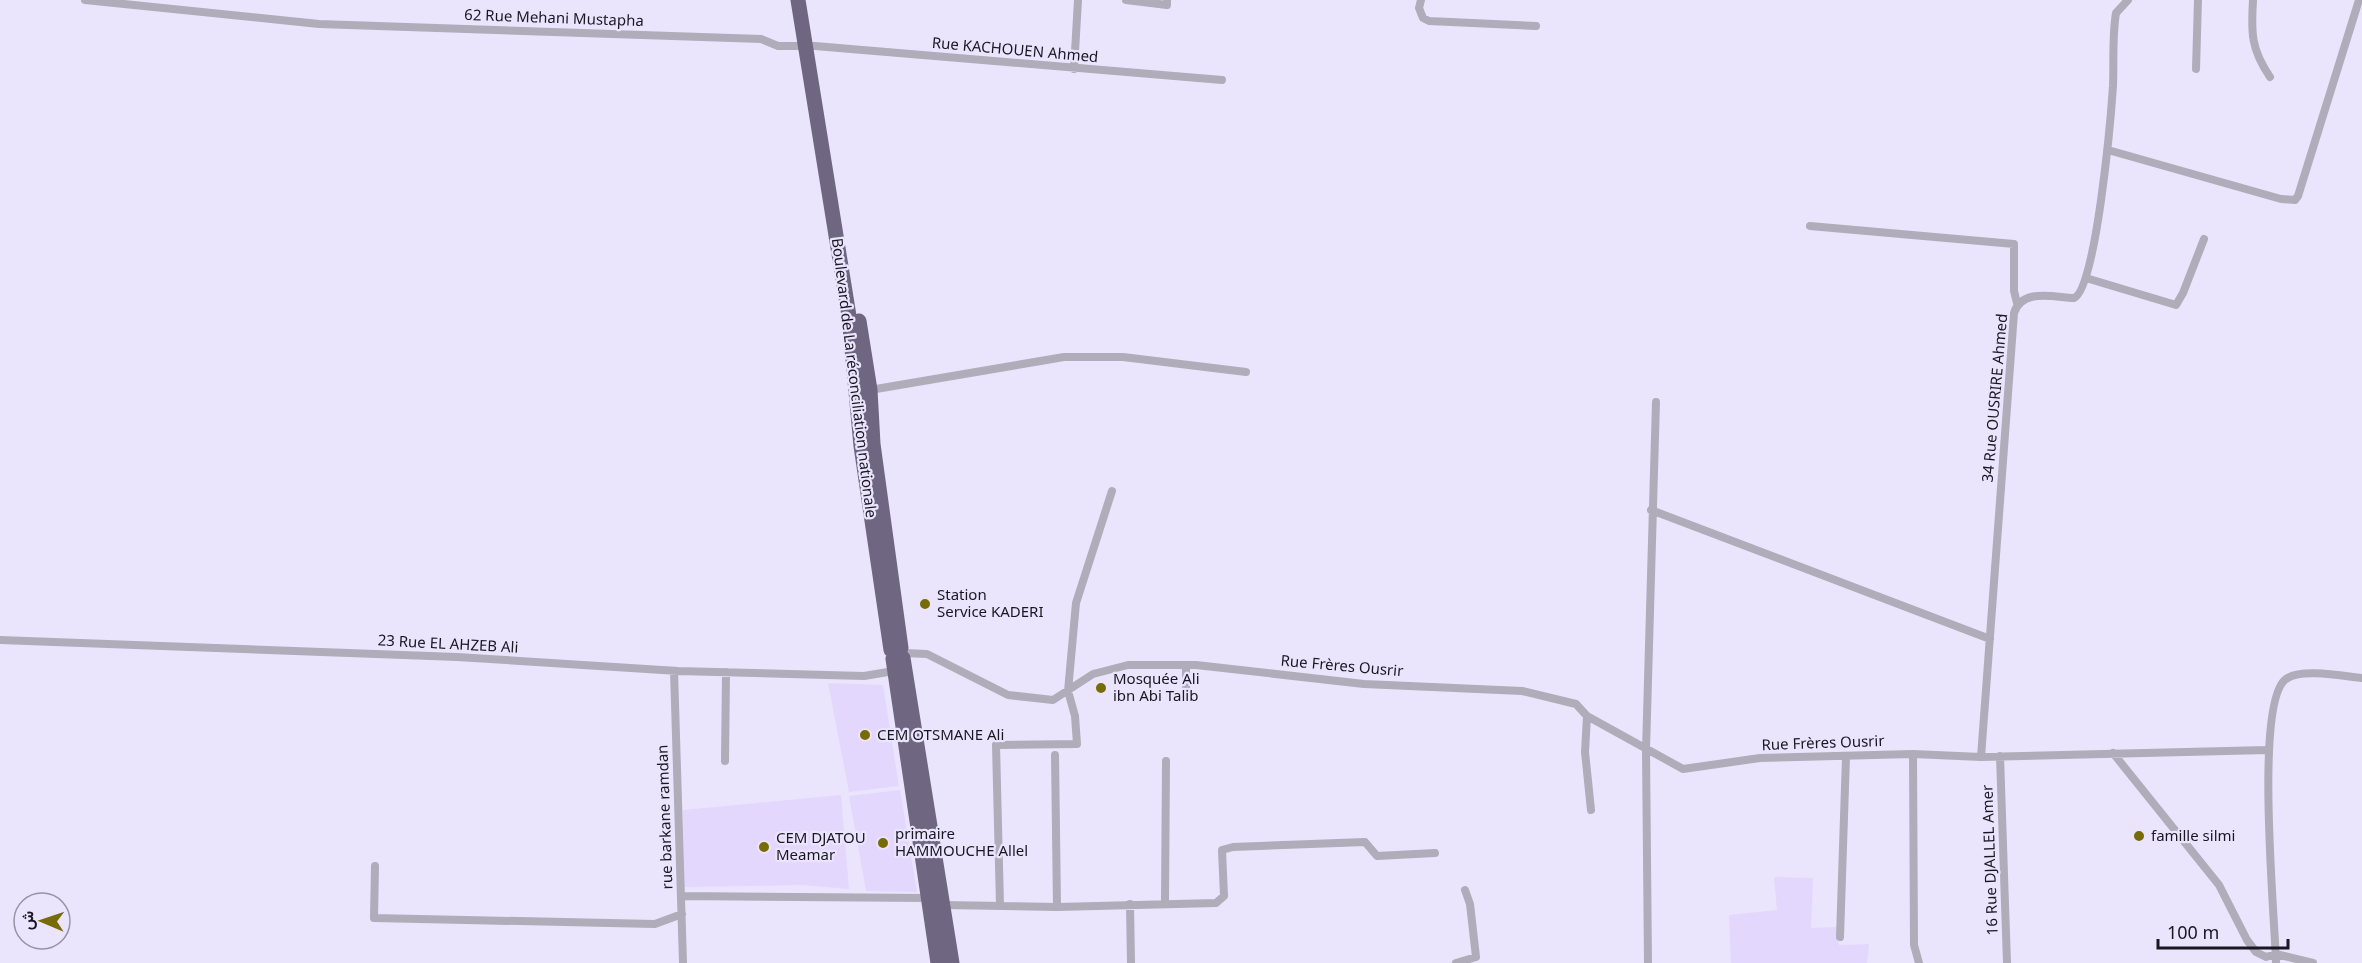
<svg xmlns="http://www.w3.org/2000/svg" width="2362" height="963" viewBox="0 0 2362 963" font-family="'Noto Sans',Vazirmatn,sans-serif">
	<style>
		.built { fill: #e3d7fe }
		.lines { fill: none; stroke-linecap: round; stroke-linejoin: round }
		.street { stroke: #b0acba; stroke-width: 8 }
		.highway { stroke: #6f6782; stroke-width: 15 }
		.poi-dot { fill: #766b04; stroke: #ebe4fd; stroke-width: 2 }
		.labels { text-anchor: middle; stroke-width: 4.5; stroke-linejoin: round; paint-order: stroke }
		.street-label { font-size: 15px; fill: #1b1722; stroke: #ebe4fd }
		.poi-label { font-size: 15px; fill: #1b1722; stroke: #ebe4fd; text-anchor: start }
	</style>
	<rect width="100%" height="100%" fill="#ebe4fd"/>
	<path class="built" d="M828 683 883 685 899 786 849 792Z
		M900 790 917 892 866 891 849 796Z
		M841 795 849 889 802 885 684 887 683 810Z
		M1774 877 1813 878 1811 928 1836 927 1839 945 1869 944 1867 963H1731L1729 915 1777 910Z"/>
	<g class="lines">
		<path class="street" d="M85 0 319 24 761 39 778 46H815L1222 80
			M1126 0 1167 5V0
			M1421 0 1419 8 1423 18 1429 21 1536 26
			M2253 0C2251 33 2251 49 2270 77
			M1074 69 1078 0
			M2196 69 2198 0
			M2108 150 2281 199 2295 200 2298 196 2359 0
			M1810 226 2014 244V291L2017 303
			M2086 278 2176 305 2183 293 2204 239
			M870 390 1064 357H1123L1246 372
			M1651 510 1990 639
			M0 640 457 657 678 671 864 676 894 671
			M904 653 927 654 1008 695 1053 700 1093 674 1128 665H1196L1364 684 1522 691 1576 704 1587 716 1683 769 1760 758 1913 754 1981 757 2267 750
			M1186 665V695
			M674 671 683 963
			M1587 716 1585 752 1591 810
			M2113 753 2219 885 2247 940 2256 952 2266 957 2276 954 2313 963
			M1913 754 1914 945 1919 963
			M1055 755 1057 907
			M2000 756 2007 963
			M1981 757 2014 313C2022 288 2053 297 2074 298 2096 290 2111 116 2113 86 2114 62 2112 37 2116 13L2128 0
			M725 761 726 672
			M375 866 374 918 655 924 682 914
			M681 896 928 898
			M1165 903 1166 761
			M1130 904 1131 963
			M943 905 1057 907 1216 903 1224 896 1222 850 1233 847 1365 842 1377 856 1435 853
			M1000 905 996 745 1077 744 1075 716 1068 691 1076 603 1112 491
			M1840 937 1846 757
			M1456 963 1476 957 1470 904 1465 890
			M1648 963 1646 750 1656 402
			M2276 963C2275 917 2254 702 2286 679 2300 668 2343 676 2362 678"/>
		<path class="highway" d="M798 0 849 316 861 446 891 650
			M859 321 870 390 873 444 901 648
			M903 658 952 963
			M893 659 938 963"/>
	</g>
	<g class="poi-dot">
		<circle cx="925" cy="604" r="6"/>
		<circle cx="1101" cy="688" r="6"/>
		<circle cx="865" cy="735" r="6"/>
		<circle cx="2139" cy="836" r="6"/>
		<circle cx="883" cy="843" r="6"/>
		<circle cx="764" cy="847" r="6"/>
	</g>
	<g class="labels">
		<g class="street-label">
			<text transform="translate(554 18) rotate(2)" y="5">62 Rue Mehani Mustapha</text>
			<text transform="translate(1015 50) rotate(5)" y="5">Rue KACHOUEN Ahmed</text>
			<text transform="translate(854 378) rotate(83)" y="5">Boulevard de La réconciliation nationale</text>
			<text transform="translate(1995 398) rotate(-85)" y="5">34 Rue OUSRIRE Ahmed</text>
			<text transform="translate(448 644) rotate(3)" y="5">23 Rue EL AHZEB Ali</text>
			<text transform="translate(1342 666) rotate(5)" y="5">Rue Frères Ousrir</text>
			<text transform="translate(1823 743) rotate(-2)" y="5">Rue Frères Ousrir</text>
			<text transform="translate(665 817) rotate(-92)" y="5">rue barkane ramdan</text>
			<text transform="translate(1990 860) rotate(-92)" y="5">16 Rue DJALLEL Amer</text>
		</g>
		<g class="poi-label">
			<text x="937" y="600">Station<tspan x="937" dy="17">Service KADERI</tspan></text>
			<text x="1113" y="684">Mosquée Ali<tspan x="1113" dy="17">ibn Abi Talib</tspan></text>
			<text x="877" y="740">CEM OTSMANE Ali</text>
			<text x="895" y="839">primaire<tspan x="895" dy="17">HAMMOUCHE Allel</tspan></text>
			<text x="2151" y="841">famille silmi</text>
			<text x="776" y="843">CEM DJATOU<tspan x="776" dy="17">Meamar</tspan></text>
		</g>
	</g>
	<g transform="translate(42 921) rotate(272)"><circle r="28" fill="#ebe4fd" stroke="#9892a5" stroke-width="1.5"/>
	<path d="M0-4.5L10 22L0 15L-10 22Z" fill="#766b04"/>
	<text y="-9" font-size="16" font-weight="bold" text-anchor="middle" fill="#1b1722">ش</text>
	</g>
	<path d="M2158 939v9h130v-9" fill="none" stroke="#1b1722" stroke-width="3"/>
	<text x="2167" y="939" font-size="18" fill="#1b1722" stroke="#ebe4fd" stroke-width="4.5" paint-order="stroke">100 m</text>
</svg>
